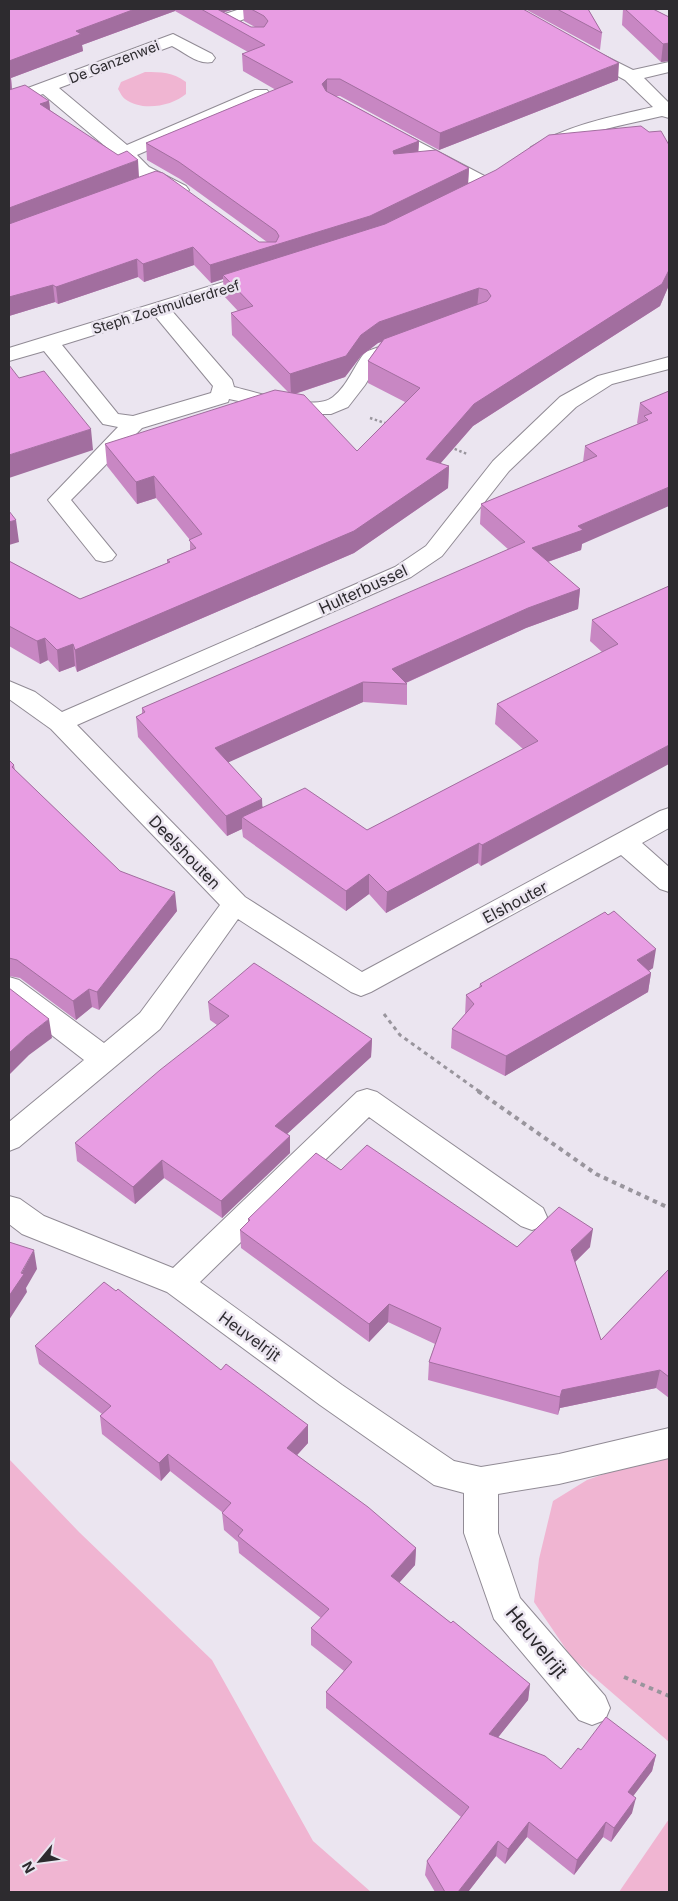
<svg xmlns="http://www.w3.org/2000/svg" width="678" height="1901" viewBox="0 0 678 1901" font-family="Inter,sans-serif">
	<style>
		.green { fill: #f0b5d2 }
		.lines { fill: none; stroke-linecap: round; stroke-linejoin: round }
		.minor-casing { stroke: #918b95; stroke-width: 2 }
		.path-far2 { stroke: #99959d; stroke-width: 2.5; stroke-dasharray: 2.5 2.5; stroke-linecap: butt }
		.path-far1 { stroke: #99959d; stroke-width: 3; stroke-dasharray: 4 4; stroke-linecap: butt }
		.path { stroke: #99959d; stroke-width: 4; stroke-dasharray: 4.5 4.5; stroke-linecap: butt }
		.minor { fill: #fff; fill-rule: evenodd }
		.wall { fill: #c887c3; fill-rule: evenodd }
		.shaded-wall { fill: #a26e9f }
		.building { fill: #e89de3; stroke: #a26e9f }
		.labels { text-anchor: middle; stroke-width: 5; stroke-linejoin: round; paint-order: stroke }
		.far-street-label { font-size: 14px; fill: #2d2b2f; stroke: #ebe5f0 }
		.street-label { font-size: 16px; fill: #2d2b2f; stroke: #ebe5f0 }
		.near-street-label { font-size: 19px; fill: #2d2b2f; stroke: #ebe5f0 }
	</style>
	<rect width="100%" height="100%" fill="#ebe5f0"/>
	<path class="green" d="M145 72C161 72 173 72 186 82V94C172 106 142 112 125 99 122 97 120 92 118 89L121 82Z
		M669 1458V1742L572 1658 534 1602 539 1559 553 1501 587 1480 639 1462Z
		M9 1459 79 1532 212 1660 313 1841 371 1892H9Z
		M669 1819V1892H619Z"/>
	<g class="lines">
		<g class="minor-casing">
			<path id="minor" d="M240 9H264L261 13 239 21 259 34 256 38H244L216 20 219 16Z
				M173 34 212 54 215 58 212 62C198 65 184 52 172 46L59 88 127 145 255 90H267L270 94 267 98 137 155 149 167 186 186 189 190 186 194H172L135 175 118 157 43 94 9 106V95Z
				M585 46 633 70 669 62V72L644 78 669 103V118L662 116C633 123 602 128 575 139 561 145 546 159 531 155L529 151 531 147C569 125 610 117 653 107L625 80 579 55 576 51 579 47Z
				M387 125 494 181 497 185 494 189H480L380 135 378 131 380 127Z
				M259 271 266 273 269 277 266 281 172 311 232 380 234 387C256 392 315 412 333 397 348 385 354 366 365 352L399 340 406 342 409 346 406 350 380 360 365 385 348 407 331 414H301L229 399 228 402 142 428 71 500 116 555 112 560 104 562 96 560 48 500 118 427 103 424 44 351 9 361V348ZM155 316 213 386 211 393 133 416 118 414 62 345Z
				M669 357V369L612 384 576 407 509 471 442 556 411 577 77 725 245 897 362 972 660 811 669 808V828L642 843 669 867V892L660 889 621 855 371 992 361 996 351 992 238 919 160 1029 19 1147 9 1151V1122L84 1060 9 1002V977L19 980 104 1043 140 1013 220 905 51 729 9 699V681L35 692 62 712 395 567 426 546 493 461 560 397 598 376Z
				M367 1089 377 1092 543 1208 547 1217 543 1226 532 1230 521 1226 369 1117 200 1282 342 1385 454 1461 481 1467 559 1454 669 1428V1458L559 1484 498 1494V1533L520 1598 605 1696 610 1708 605 1720 592 1725 579 1720 494 1619 464 1533V1493L434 1485 320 1405 167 1292 22 1234 9 1224V1196L20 1199 44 1216 173 1268 357 1092Z"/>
		</g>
		<path class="path-far2" d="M370 418 388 424
			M450 447 467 454"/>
		<path class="path-far1" d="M384 1014 400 1035 480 1092"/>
		<path class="path" d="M478 1091 596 1174 669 1208
			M624 1677 669 1696"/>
		<use href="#minor" class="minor"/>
	</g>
	<path class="wall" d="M9 9H235L224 12 251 27H255L244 21 243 9H523L618 80 439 150 340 96H336L419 141 418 152 469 168 468 183 649 132 669 145V285L660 306 473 426 440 464 449 466 448 488 354 553 77 672 75 666 59 672 48 660 40 664 9 646V561L80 599 167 563V560L190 550V540L156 498 137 504 107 466 105 444 288 392 232 335 231 313 238 311 224 296 223 279 211 283 194 265 144 282 138 277 58 304 55 302 9 316ZM175 11 248 52 242 54 243 71 276 90 146 143 147 160 180 179 267 242H259L139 177 50 110 49 101 12 89 11 78 83 51 82 45ZM381 342 368 361V383L405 402 357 451 295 394 345 377 361 356 378 343Z
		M525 9H588L602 33 600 50Z
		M623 9H653L669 17V61L661 62 622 25Z
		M669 391 582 544 581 550 548 562 580 589 578 609 526 628 406 683 407 684V705L363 702 228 762 263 807 367 830 523 749 495 724 497 704 602 652 590 641 592 620 669 586 481 866 478 863 386 913 369 894 346 911 243 837 242 829 227 836 138 737 136 717 142 714V708L509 550 480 524 481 504 583 462 585 446 638 424 637 423 640 403Z
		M9 760 14 765 15 770 120 871 177 911 99 1010 92 1007 76 1020 20 978 9 976Z
		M653 968 649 971 651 973 648 992 505 1076 451 1048 452 1029 465 1015 466 995 479 988 480 984Z
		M208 1002 372 1039 371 1057 287 1134 290 1136V1153L222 1218 164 1178 135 1204 77 1161 75 1143 217 1025 210 1020Z
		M341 1170 517 1247H590L575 1262 601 1340 669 1269V1398L656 1388 560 1408 558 1415 428 1380 429 1362 435 1344 388 1322 369 1342 241 1248 240 1230 248 1222V1219Z
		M35 1346 221 1370 308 1425V1443L297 1455 416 1548 415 1565 399 1583 530 1684 528 1700 498 1737 561 1769 581 1750 656 1755 652 1771 633 1796 632 1813 611 1842 603 1837 574 1875 527 1837 505 1864 496 1856 468 1892H435L425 1875 427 1861 461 1817 326 1708V1692L344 1671 311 1645V1628L321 1618 239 1553 238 1542 224 1530 222 1512 170 1471 161 1481 102 1434 100 1416 102 1414 39 1364Z"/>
	<path class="shaded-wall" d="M135 9H175V11L82 45 83 51 11 78 12 92 9 93V61L76 31Z
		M214 9H235L218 14Z
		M669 43V61L661 62 663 44Z
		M619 63 618 80 439 150 440 133Z
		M327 79V96L322 84Z
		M49 101 51 118 40 104Z
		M419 141 418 158 393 168V151Z
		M138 160 139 177 9 226V208Z
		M469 168 468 185 369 233 223 275V279L211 283 210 265 370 216Z
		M193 247 194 265 144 282 143 264Z
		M137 259 138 277 58 304 56 287Z
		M669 270V285L660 306 473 426 425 481 426 459 474 404Z
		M53 285 55 302 9 316V297Z
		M479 288 477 309 378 343 361 356 345 377 291 395 290 374 361 335 379 322Z
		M91 429 93 450 9 478V455Z
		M449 466 448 488 354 553 77 672 75 650Z
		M154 476 156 498 137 504 136 482Z
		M669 487V506L582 544 581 550 530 568 532 548 578 526Z
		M16 520 19 542 9 545V522Z
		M580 589 578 609 526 628 403 684 392 669 528 608Z
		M45 638 48 660 40 664 37 641Z
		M73 644 75 666 59 672 57 650Z
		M363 682V702L216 768 215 748Z
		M669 745V764L481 866 482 845Z
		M262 799 263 819 242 817V829L227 836 226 816Z
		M479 843 478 863 386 913 387 892Z
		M369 874V894L346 911V891Z
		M175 892 177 911 99 1010 97 992Z
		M656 949 653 968 634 979 637 960Z
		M651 973 648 992 505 1076 506 1056Z
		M89 989 92 1007 76 1020 73 1001Z
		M49 1019 52 1038 29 1055 9 1075V1053L26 1037Z
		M372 1039 371 1057 276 1144 275 1126Z
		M290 1136V1153L222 1218 221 1201Z
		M162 1160 164 1178 135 1204 133 1187Z
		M593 1229 590 1247 569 1268 571 1250Z
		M34 1250 37 1269 26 1288 27 1292 9 1320V1296Z
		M389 1304 388 1322 369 1342V1324Z
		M660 1370 656 1388 560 1408 558 1415 560 1397 562 1390Z
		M308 1425V1443L288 1465 287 1448Z
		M168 1454 170 1471 161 1481 159 1463Z
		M416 1548 415 1565 390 1593 391 1576Z
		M530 1684 528 1700 488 1750 489 1734Z
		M656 1755 652 1771 625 1807 628 1792Z
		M636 1798 632 1813 611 1842 614 1828Z
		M529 1822 527 1837 505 1864 508 1849Z
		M606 1822 603 1837 574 1875 577 1860Z
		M498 1841 496 1856 468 1892H458Z"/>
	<path class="building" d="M9 9H135L76 31 81 34 9 61Z
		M201 9H217L251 27H264L268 21 264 16 251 9H523L619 63 440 133 340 79H327L322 84 326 91 419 141 393 151 394 154 436 150 469 168 370 216 210 265 193 247 143 264 137 259 56 287 53 285 9 297V224L156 171 163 173 259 242H276L279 236 276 231 179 162 146 143 293 82 242 54 265 45Z
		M557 9H588L602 33Z
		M625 9H653L669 17V43L663 44Z
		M25 85 49 101 40 104 118 155 127 151 138 160 9 208V90Z
		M641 126 649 132 661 131 669 145V270L662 284 474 404 426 459 449 466 354 531 75 650 73 644 57 650 45 638 37 641 9 626V561L80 599 170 562 167 560 196 548 189 540 202 534 154 476 136 482 105 444 275 390 304 395 357 451 420 388 368 361 384 339 487 301 491 296 487 290 479 288 379 322 361 335 346 356 290 374 231 313 253 306 223 275 385 224 496 170 549 135Z
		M9 365 19 378 44 371 91 429 9 455Z
		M669 391V487L578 526 583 530 532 548 580 589 528 608 392 669 407 684 363 682 215 748 262 799 226 816 136 717 145 712 142 708 525 542 481 504 597 456 585 446 648 420 644 416 652 413 640 403Z
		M9 511 16 520 9 522Z
		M669 586V745L482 845 479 843 387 892 369 874 346 891 242 817 305 788 367 830 538 741 497 704 618 644 592 620Z
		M9 760 14 765 12 767 120 871 175 892 97 992 89 989 73 1001 17 960 9 958Z
		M614 911 656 949 637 960 651 973 506 1056 452 1029 474 1004 466 995 482 986 480 984 605 912 608 915Z
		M254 963 372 1039 275 1126 290 1136 221 1201 162 1160 133 1187 75 1143 160 1070 229 1016 208 1002Z
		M9 988 49 1019 26 1037 9 1053Z
		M367 1145 517 1247 559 1207 593 1229 571 1250 601 1340 669 1269V1377L660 1370 562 1390 560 1397 429 1362 441 1328 389 1304 369 1324 240 1230 250 1220 248 1219 316 1153 341 1170Z
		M9 1242 34 1250 21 1273 24 1274 9 1296Z
		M104 1282 116 1291 118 1289 221 1370 226 1364 308 1425 287 1448 368 1507 416 1548 391 1576 451 1623 453 1621 530 1684 489 1734 545 1756 561 1769 578 1748 581 1750 606 1717 656 1755 628 1792 636 1798 614 1828 606 1822 577 1860 529 1822 508 1849 498 1841 458 1892H445L427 1861 469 1807 326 1692 352 1662 311 1628 329 1609 238 1536 243 1530 222 1513 231 1503 168 1454 159 1463 100 1416 111 1406 35 1346Z"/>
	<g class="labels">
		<g class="far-street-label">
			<text transform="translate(114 62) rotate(-21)" y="5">De Ganzenwei</text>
			<text transform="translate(166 307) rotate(-17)" y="5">Steph Zoetmulderdreef</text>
		</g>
		<g class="street-label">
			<text transform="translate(363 589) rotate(-25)" y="6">Hulterbussel</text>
			<text transform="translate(185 852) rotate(46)" y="6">Deelshouten</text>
			<text transform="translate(515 902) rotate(-28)" y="6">Elshouter</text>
			<text transform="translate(250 1336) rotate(36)" y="6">Heuvelrijt</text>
		</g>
		<g class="near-street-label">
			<text transform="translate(537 1642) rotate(51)" y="7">Heuvelrijt</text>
		</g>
	</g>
	<rect width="678" height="1901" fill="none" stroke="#2d2b2f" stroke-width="20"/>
	<g transform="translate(40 1861) rotate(241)" stroke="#ebe5f0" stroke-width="4" paint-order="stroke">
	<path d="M0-4L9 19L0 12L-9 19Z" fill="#2d2b2f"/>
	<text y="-8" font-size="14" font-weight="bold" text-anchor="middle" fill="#2d2b2f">N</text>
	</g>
</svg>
